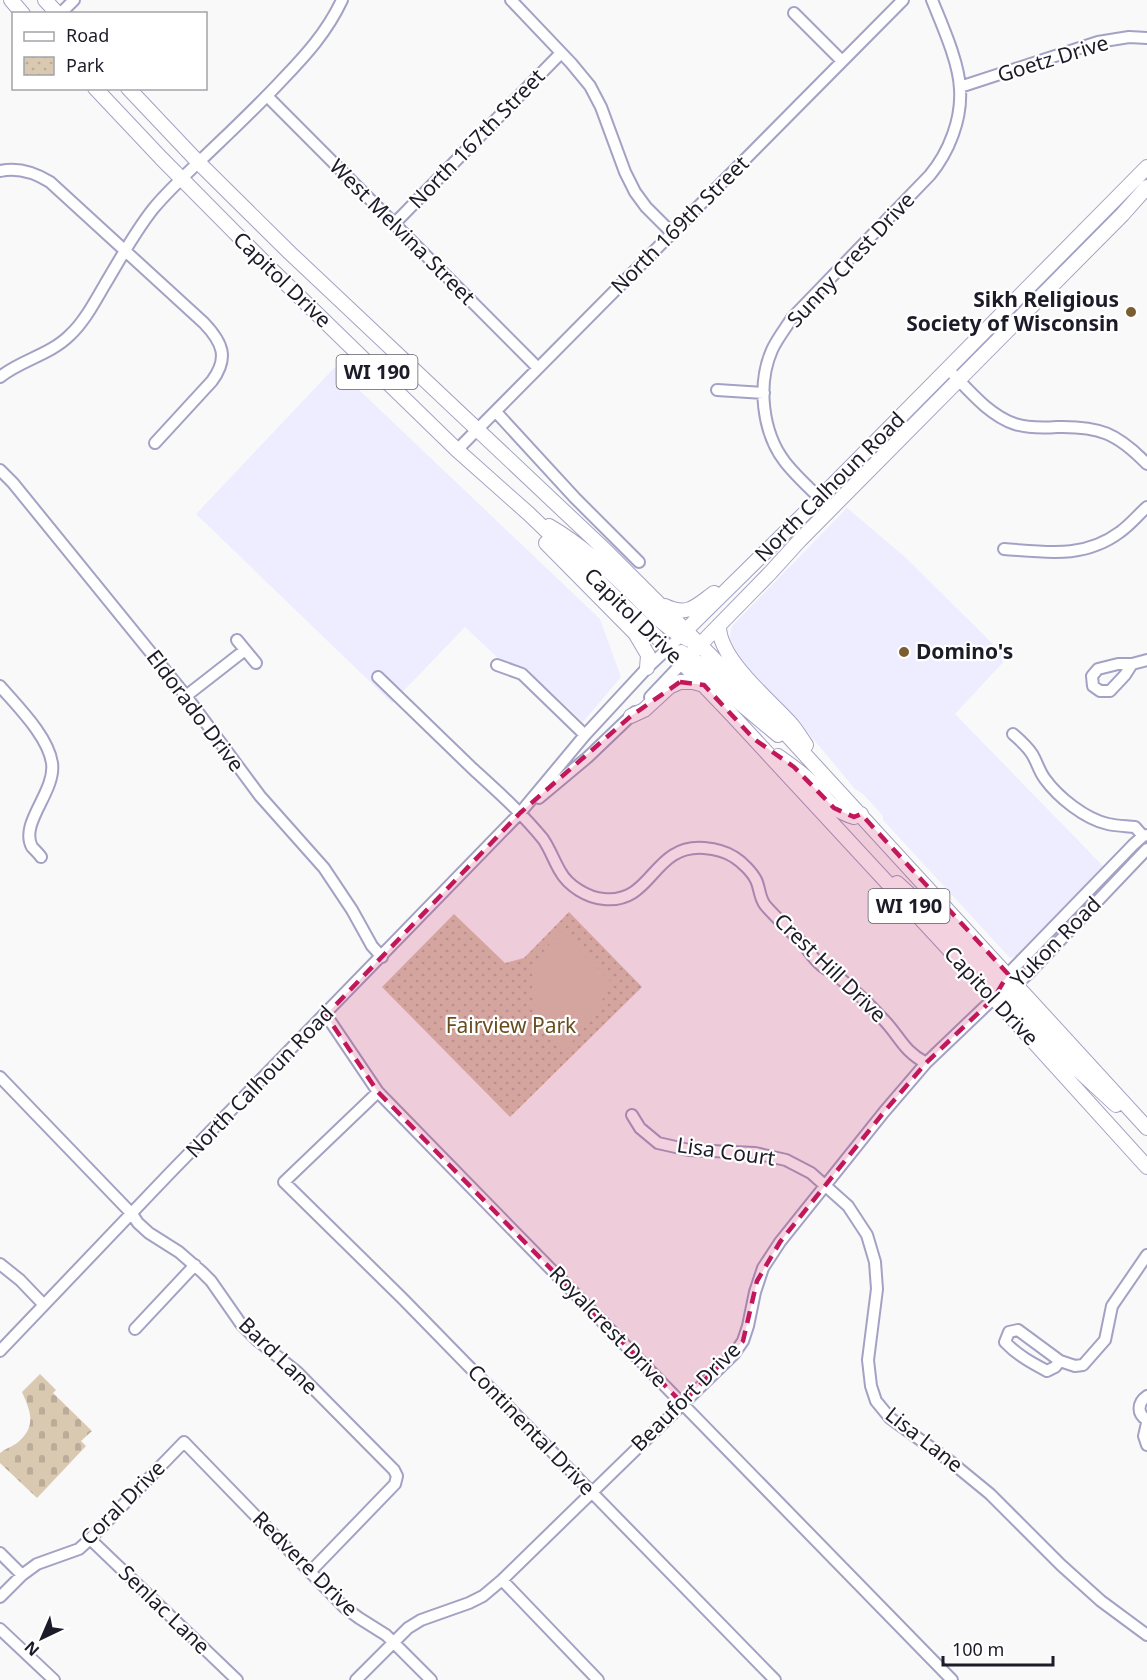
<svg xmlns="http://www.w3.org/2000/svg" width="1147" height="1680" viewBox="0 0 1147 1680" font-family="'Noto Sans',sans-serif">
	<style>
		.built { fill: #ededff }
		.cemetery { fill: url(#cemetery-stones) }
		.park { fill: url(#park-dots) }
		.garden { fill: #d9c9b1 }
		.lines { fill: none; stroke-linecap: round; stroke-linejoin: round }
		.minor-casing { stroke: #a3a2c4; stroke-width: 14 }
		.major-casing { stroke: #a3a2c4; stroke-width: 16 }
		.minor { stroke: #fff; stroke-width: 10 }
		.major { stroke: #fff; stroke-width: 14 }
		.marked { fill: #c2185b; fill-opacity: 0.2; stroke: #c2185b; stroke-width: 4.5; stroke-dasharray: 12 8; stroke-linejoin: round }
		.poi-dot { fill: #7a5e31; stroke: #fff; stroke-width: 2 }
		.labels { text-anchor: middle; stroke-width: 4.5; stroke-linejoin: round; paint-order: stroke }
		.shield { fill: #fff; stroke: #605f68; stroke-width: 1.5 }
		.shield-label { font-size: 20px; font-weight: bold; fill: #1c1b28 }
		.street-label { font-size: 21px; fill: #1c1b28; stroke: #fff }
		.poi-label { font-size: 21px; font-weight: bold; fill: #1c1b28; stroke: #fff; text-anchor: end }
		.park-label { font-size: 21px; fill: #684d1f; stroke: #fff }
	</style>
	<defs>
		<pattern id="cemetery-stones" width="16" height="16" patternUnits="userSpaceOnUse" patternTransform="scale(1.5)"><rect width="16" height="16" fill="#d9c9b1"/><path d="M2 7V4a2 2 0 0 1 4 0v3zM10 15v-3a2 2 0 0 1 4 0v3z" fill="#baac98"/></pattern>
		<pattern id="park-dots" width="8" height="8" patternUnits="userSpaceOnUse" patternTransform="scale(1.5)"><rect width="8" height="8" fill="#d9c9b1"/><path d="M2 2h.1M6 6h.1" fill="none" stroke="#baac98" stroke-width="1.8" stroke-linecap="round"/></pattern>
	</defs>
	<rect width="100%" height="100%" fill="#f9f9f9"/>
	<path class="built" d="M335 367 600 619 621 677 583 722 527 669 499 659 465 627 392 703 196 514Z
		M846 507 905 557 1007 658 955 714 1105 868 1018 958 1016 956 1010 958 883 820V816L863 794 855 789 799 722 745 665 730 640 731 629 733 625 845 510Z"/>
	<path class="cemetery" d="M40 1374 56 1390 53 1393 92 1431 81 1441 86 1446 37 1498 0 1463V1453C5 1449 11 1447 17 1443 37 1427 31 1412 22 1392Z"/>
	<path class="park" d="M569 912 642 987 510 1117 382 987 454 914 505 963 524 958Z"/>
	<path class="garden" d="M561 931 610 981 612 986 567 1049C561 1043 554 1038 550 1032 539 1019 527 986 534 970 540 954 550 943 561 931Z"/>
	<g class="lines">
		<g class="minor-casing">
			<path id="minor" d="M511 0 571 63 590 86 601 107 625 172 635 192 646 207 672 233
				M794 13 842 61
				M60 14 74 0
				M960 87 1098 42 1129 37 1147 38
				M267 96 538 368
				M0 171C18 167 34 172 50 182L204 323C223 343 229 358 212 381L155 443
				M394 224 561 53
				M948 369C967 388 988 415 1015 424 1028 428 1043 428 1057 427 1099 426 1117 433 1147 464
				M0 377C21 360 50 355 70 335 84 322 94 303 104 286 119 261 134 233 153 209 167 192 184 176 201 160 228 134 256 108 282 80 306 55 327 32 342 0
				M717 390 764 393
				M496 412 575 498 639 562
				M457 450 903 0
				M0 470 13 483 186 696 260 796 324 868 352 910 372 946 382 957
				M824 502C810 489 796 476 785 462 762 432 757 384 772 350 777 339 785 329 792 318L930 175C949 152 962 119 960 89 959 62 942 25 932 0
				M1004 549C1046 552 1084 559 1120 532 1130 525 1138 515 1147 507
				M237 640 256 663
				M1118 664H1132L1125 675 1110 691H1100L1093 686 1092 676 1098 669Z
				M1132 664 1147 660
				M497 665 522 674 585 735
				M378 677C410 708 441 738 473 769 497 791 522 813 543 839 550 849 554 861 560 871 568 886 588 898 604 899 653 904 652 844 704 848 715 849 725 851 734 857 742 862 752 872 756 880 760 888 759 897 765 905 777 919 791 931 803 944 809 951 814 960 821 965 825 969 831 971 836 975 852 988 868 1003 882 1018 900 1036 902 1050 926 1063
				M0 686C17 706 48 736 52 763 56 792 19 823 32 847 35 850 39 854 41 857
				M186 696 245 650
				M650 697 687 658
				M1013 734C1020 740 1027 746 1032 754 1037 762 1039 771 1045 779 1058 797 1085 819 1108 824 1117 826 1126 826 1135 827L1143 836
				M539 798 588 757 635 712
				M1010 990 1029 973 1147 849
				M326 1015 378 1092 952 1680
				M0 1077 132 1214 138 1223 149 1233 179 1252 202 1272 211 1281 241 1324 257 1340 297 1372 394 1470 397 1476 395 1484 310 1572
				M378 1092 284 1182 402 1298 775 1680
				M632 1115 640 1128 658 1143 689 1150 755 1153 786 1160 811 1173 848 1206 867 1235 875 1262 877 1289 868 1360 871 1386 876 1401 890 1418 951 1462 990 1494 1061 1565 1101 1601 1147 1635
				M0 1264 20 1280 44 1305
				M135 1329 195 1265
				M0 1351 168 1175 520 813 585 735 647 668 680 637
				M1060 1361 1055 1367 1047 1371C1032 1363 1017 1355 1005 1342L1009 1332 1018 1330 1060 1361 1075 1366 1083 1365 1105 1340 1112 1306 1147 1255
				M1147 1396C1137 1403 1137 1414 1147 1420
				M1147 1423 1144 1436 1147 1445
				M90 1539 237 1680
				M0 1553 22 1575
				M502 1580 598 1680
				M0 1597 22 1575 37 1564 79 1549 90 1539 184 1442 344 1607 359 1618 386 1635 431 1680
				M0 1629 54 1680
				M356 1680 408 1628 421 1620 469 1603 483 1596 502 1580 734 1354 743 1341 748 1326 755 1292 763 1268 780 1242 884 1112 926 1063 994 998 1008 974 1133 845 1143 836 1147 835"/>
		</g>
		<g class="major-casing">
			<path id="major" d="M11 0 23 14
				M45 0 58 14
				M95 88 161 158 274 272 457 450 529 514 668 648 732 715 994 998 1147 1167
				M128 88 199 163 290 253 603 548 754 699 1147 1128
				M549 526C580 544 606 568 632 593 649 610 667 630 689 640
				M546 543 635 633 648 655 647 668
				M665 606C688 617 696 606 714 593
				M719 625C718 659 771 701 792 725 797 731 801 738 806 745
				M681 635 811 507 1147 167
				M681 652 700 664 741 704 778 735
				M689 656 771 572 800 540 1123 214 1147 187
				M631 716 644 710 669 687 680 682H693L704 685
				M778 756C791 765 804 774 815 786 829 801 833 811 854 817L861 814
				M897 883 942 924 1000 987 1010 990
				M998 990 1005 993 1062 1055 1116 1105"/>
		</g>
		<use href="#minor" class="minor"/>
		<use href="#major" class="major"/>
	</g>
	<path class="marked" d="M680 682 704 685 754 739 794 767 834 808 854 817 861 814 1008 974 994 998 926 1063 884 1112 780 1242 757 1281 743 1341 682 1403 378 1092 326 1015 520 813 631 716Z"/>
	<g class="poi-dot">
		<circle cx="1131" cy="312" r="6"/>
		<circle cx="904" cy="652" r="6"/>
	</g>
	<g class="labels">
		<g class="shield">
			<rect x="336.5" y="355" width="81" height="34" rx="4.5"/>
			<rect x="868.5" y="889" width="81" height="34" rx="4.5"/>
		</g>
		<g class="shield-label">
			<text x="377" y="379">WI 190</text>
			<text x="909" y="913">WI 190</text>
		</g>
		<g class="street-label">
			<text transform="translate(1053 59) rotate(-17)" y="7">Goetz Drive</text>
			<text transform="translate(477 139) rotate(-46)" y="7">North 167th Street</text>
			<text transform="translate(680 225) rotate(-45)" y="7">North 169th Street</text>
			<text transform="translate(402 232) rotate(45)" y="7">West Melvina Street</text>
			<text transform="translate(851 260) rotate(-47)" y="7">Sunny Crest Drive</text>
			<text transform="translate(282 280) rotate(44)" y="7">Capitol Drive</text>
			<text transform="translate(830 487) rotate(-45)" y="7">North Calhoun Road</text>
			<text transform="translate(633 616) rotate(44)" y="7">Capitol Drive</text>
			<text transform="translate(195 711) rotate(53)" y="7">Eldorado Drive</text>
			<text transform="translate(1056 942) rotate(-45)" y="7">Yukon Road</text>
			<text transform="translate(830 968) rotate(44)" y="7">Crest Hill Drive</text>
			<text transform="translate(991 996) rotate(47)" y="7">Capitol Drive</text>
			<text transform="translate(260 1082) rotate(-46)" y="7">North Calhoun Road</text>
			<text transform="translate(726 1152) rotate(8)" y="7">Lisa Court</text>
			<text transform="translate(608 1327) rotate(46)" y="7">Royalcrest Drive</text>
			<text transform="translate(278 1356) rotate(44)" y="7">Bard Lane</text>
			<text transform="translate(686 1397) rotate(-45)" y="7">Beaufort Drive</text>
			<text transform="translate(531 1430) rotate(46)" y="7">Continental Drive</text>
			<text transform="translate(924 1440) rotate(38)" y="7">Lisa Lane</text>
			<text transform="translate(123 1503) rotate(-45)" y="7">Coral Drive</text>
			<text transform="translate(305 1564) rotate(45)" y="7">Redvere Drive</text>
			<text transform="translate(164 1610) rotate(44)" y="7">Senlac Lane</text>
		</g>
		<g class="poi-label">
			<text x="1119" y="307">Sikh Religious<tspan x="1119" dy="24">Society of Wisconsin</tspan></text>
			<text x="916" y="659" text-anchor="start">Domino's</text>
		</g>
		<g class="park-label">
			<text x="511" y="1033">Fairview Park</text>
		</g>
	</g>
	<rect x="12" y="12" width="195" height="78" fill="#ffffff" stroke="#a4a4a9" stroke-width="1.5"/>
	<rect x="24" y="32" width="30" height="9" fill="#ffffff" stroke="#a4a4a9" stroke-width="1.5"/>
	<text x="66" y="42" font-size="18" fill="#1c1b28">Road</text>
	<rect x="24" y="57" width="30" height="18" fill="url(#park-dots)" stroke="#a4a4a9" stroke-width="1.5"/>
	<text x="66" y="72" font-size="18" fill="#1c1b28">Park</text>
	<g transform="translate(42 1638) rotate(224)" stroke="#ffffff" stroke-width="4.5" paint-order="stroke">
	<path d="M0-4.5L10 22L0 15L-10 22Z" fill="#1c1b28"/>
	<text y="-9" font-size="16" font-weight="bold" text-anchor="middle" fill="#1c1b28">N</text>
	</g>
	<path d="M943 1656v9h110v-9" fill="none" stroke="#1c1b28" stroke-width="3"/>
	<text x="952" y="1656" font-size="18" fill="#1c1b28" stroke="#ffffff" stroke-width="4.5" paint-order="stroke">100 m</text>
</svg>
